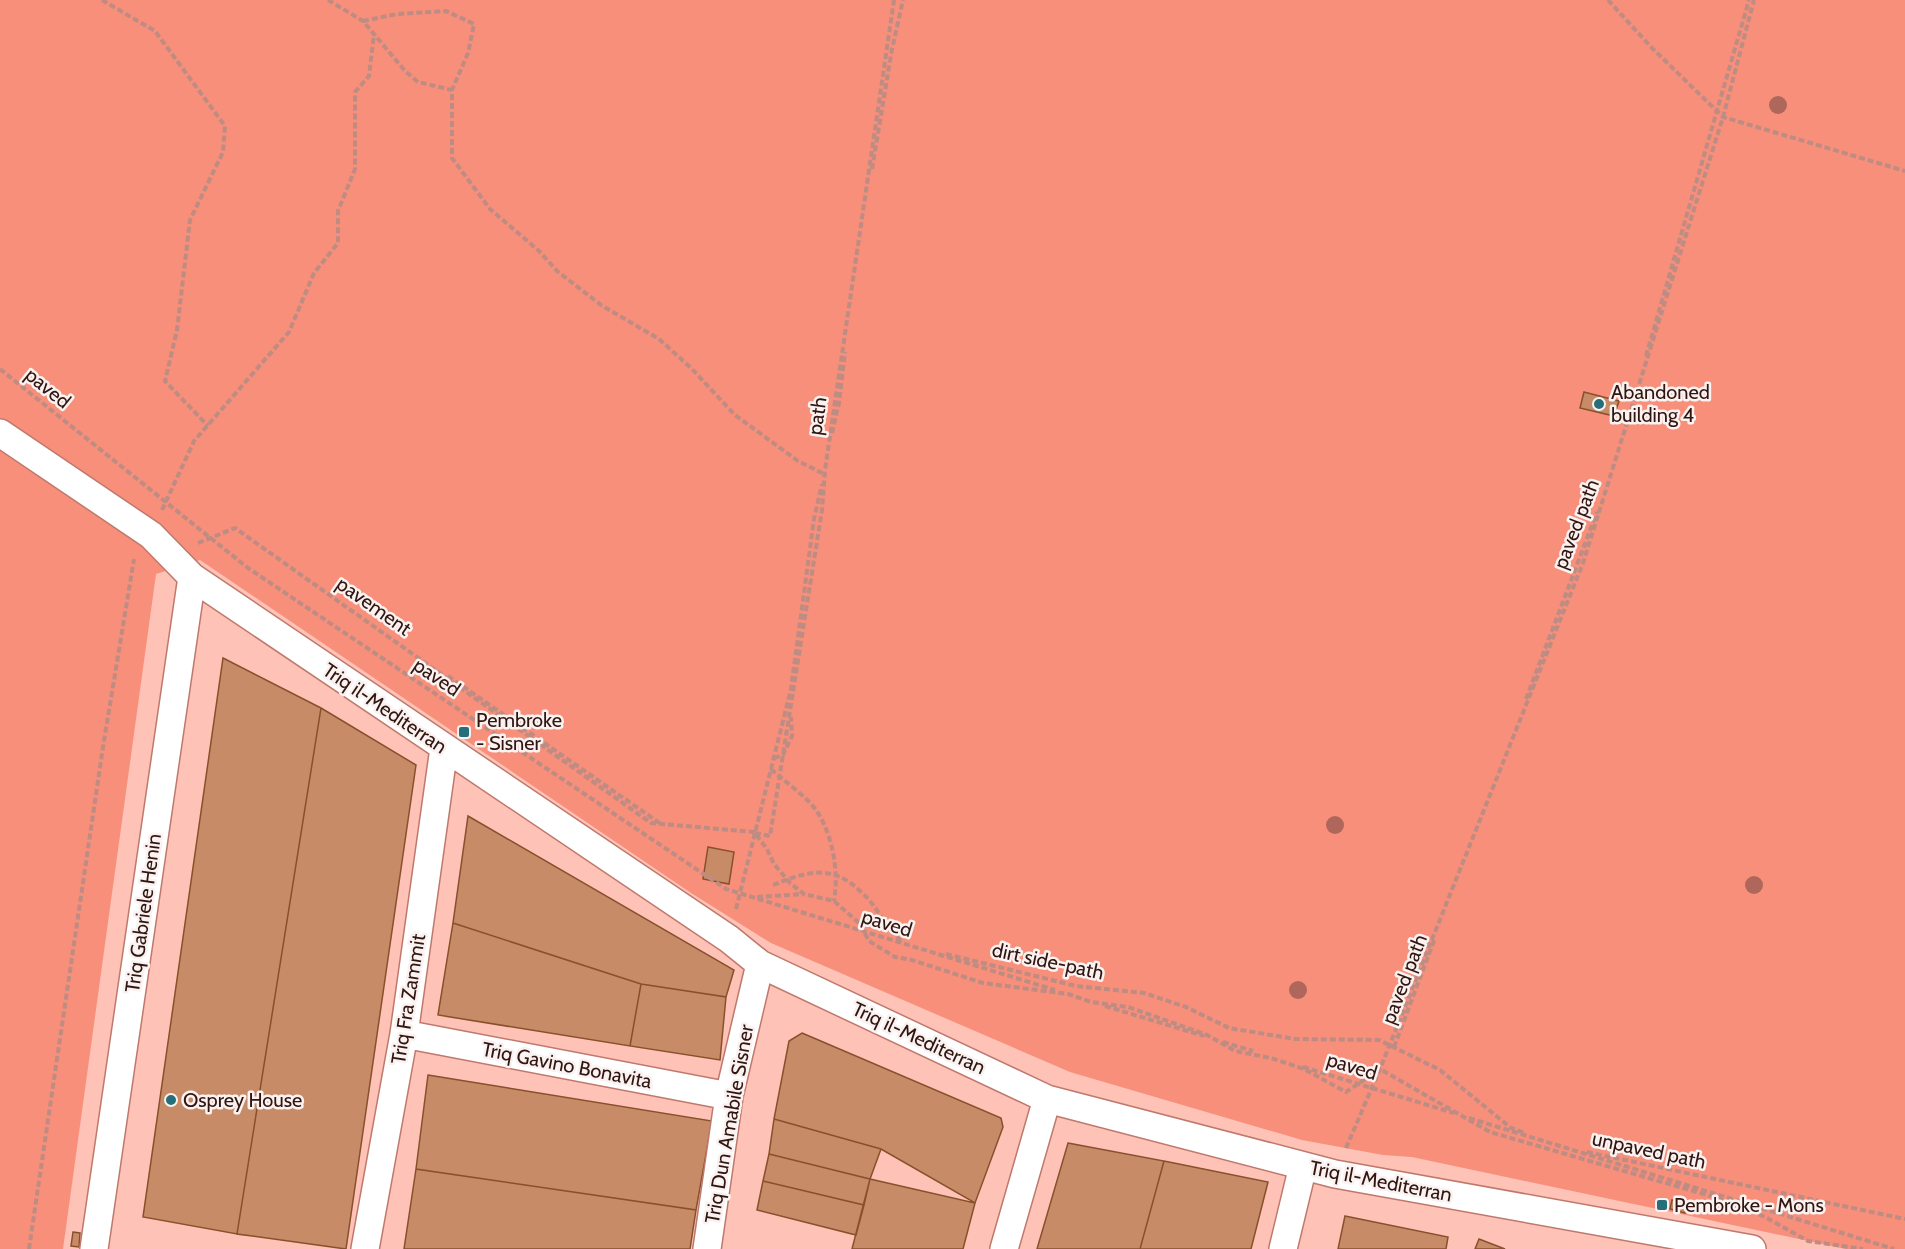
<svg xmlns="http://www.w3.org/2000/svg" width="1905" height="1249" viewBox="0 0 1905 1249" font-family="Cabin,sans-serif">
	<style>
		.green { fill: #f78f7b }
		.building { fill: #c88b67; stroke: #88502c; stroke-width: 1.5 }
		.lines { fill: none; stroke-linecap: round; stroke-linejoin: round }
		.street-casing { stroke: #bf796c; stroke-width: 30 }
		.path { stroke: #be8c82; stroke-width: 4; stroke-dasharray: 6 3; stroke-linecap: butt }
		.street { stroke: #fff; stroke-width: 27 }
		.tree { fill: #af675b }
		.poi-dot { fill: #276e7b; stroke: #faf2f0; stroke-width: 2 }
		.labels { text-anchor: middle; stroke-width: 5; stroke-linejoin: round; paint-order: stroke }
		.street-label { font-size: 20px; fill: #301510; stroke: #faf2f0 }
		.poi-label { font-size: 20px; fill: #301510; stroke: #faf2f0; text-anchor: start }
	</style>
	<rect width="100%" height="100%" fill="#fec2b6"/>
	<path class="green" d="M0 0H1905V1249H1846L1412 1157 1383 1155 1302 1140 1070 1072 771 943 691 893 200 560 156 574 63 1249H0Z"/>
	<path class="building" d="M1584 392 1619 401 1614 416 1580 408Z
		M223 658 321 708 237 1234 143 1217Z
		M321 708 416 765 346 1249 237 1234Z
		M468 816 734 970 726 997 641 984 453 923Z
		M708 847 734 852 729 884 703 879Z
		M453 923 641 984 630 1046 438 1015Z
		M641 984 726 997 720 1060 630 1046Z
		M802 1033 1001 1118 1003 1127 975 1203 881 1149 774 1119 789 1041Z
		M428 1075 712 1121 696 1210 416 1169Z
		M774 1119 881 1149 870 1179 769 1154Z
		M1068 1143 1164 1161 1140 1249H1037Z
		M769 1154 870 1179 864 1205 763 1181Z
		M1164 1161 1268 1182 1251 1249H1140Z
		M416 1169 696 1210 690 1249H404Z
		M870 1179 975 1203 963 1249H852Z
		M763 1181 864 1205 856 1235 757 1210Z
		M1672 1200 1687 1203 1685 1213 1670 1209Z
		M1345 1216 1448 1237 1446 1249H1338Z
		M73 1232 80 1233 79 1247 71 1246Z
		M1479 1239 1505 1249H1475Z"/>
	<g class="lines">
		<g class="street-casing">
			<path id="street" d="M0 433 151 535 192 577 729 939 760 964 1047 1099 1335 1174 1752 1249
				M404 1034 729 1096
				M94 1249 192 577
				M365 1249 404 1034 444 748
				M707 1249 729 1096 760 964
				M1004 1249 1047 1099
				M1283 1249 1303 1166"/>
		</g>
		<path class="path" d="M102 0 155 31 225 126 223 152 190 220 177 330 165 381 208 426
			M328 0 363 21 405 71 418 82 452 90V158L490 209 539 251 557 271 601 305 659 339 691 368 735 415 798 461 824 474
			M1608 0 1651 47 1723 117 1905 171
			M363 21 397 14 446 11 474 24 468 53 452 90
			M872 169 892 49 903 0
			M1646 356 1749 0
			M0 369 248 568 726 889 1055 990
			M832 433 839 403 845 352
			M162 510 194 441 289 332 314 273 338 243V211L355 169V92L369 76 374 34
			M198 543 235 528 651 823 754 832 767 849 774 864 790 883 804 894 834 901 859 923 869 941 895 957 912 960 983 983 1068 994 1091 1002 1128 1007 1207 1035 1235 1051 1271 1058 1304 1069 1346 1092 1380 1069 1490 1132 1724 1200 1765 1217 1808 1241 1863 1249
			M448 676 661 824
			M1526 699 1597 512
			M774 758 783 755 792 736 791 717
			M771 769C783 780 807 797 816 810 833 835 839 872 834 901
			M755 833 770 836 822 510 825 470 894 0
			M773 885C806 872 831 863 860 891 877 905 885 927 902 942
			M757 897 804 894
			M736 909 791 689 814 519 822 484
			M946 954 1076 986 1144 993 1186 1007 1229 1028 1295 1039 1379 1040 1440 1070 1511 1128 1525 1133
			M1105 1006 1204 1036
			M1223 1042 1253 1051
			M1394 1047 1435 938
			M1303 1067 1454 1113
			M1469 1118 1894 1249
			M1346 1148 1380 1069 1583 563 1723 117 1754 0
			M1587 1152 1905 1219
			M29 1249 103 747 134 559"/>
		<use href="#street" class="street"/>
	</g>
	<g class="tree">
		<circle cx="1778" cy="105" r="9"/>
		<circle cx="1335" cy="825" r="9"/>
		<circle cx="1754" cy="885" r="9"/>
		<circle cx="1298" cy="990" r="9"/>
	</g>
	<g class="poi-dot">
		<circle cx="1599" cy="404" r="6"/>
		<rect x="458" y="726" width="12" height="12" rx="3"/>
		<circle cx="171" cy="1100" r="6"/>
		<rect x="1656" y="1199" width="12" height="12" rx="3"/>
	</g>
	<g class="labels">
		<g class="street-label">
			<text transform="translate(48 388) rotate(39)" y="7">paved</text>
			<text transform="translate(817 416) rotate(-82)" y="7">path</text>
			<text transform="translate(1576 524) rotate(-69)" y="7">paved path</text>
			<text transform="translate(374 606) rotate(35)" y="7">pavement</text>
			<text transform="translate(437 677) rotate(34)" y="7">paved</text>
			<text transform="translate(385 708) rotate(34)" y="7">Triq il-Mediterran</text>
			<text transform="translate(143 913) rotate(-82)" y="7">Triq Gabriele Henin</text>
			<text transform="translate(887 923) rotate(17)" y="7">paved</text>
			<text transform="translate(1048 961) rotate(12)" y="7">dirt side-path</text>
			<text transform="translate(1404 979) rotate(-69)" y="7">paved path</text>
			<text transform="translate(408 999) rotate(-81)" y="7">Triq Fra Zammit</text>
			<text transform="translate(919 1038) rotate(25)" y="7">Triq il-Mediterran</text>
			<text transform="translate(567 1065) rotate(11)" y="7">Triq Gavino Bonavita</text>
			<text transform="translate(1352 1066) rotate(17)" y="7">paved</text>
			<text transform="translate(729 1124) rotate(-80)" y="7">Triq Dun Amabile Sisner</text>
			<text transform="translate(1649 1150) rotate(12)" y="7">unpaved path</text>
			<text transform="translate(1381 1181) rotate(11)" y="7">Triq il-Mediterran</text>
		</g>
		<g class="poi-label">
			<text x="1611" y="399">Abandoned<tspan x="1611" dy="23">building 4</tspan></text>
			<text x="476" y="727">Pembroke<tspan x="476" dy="23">- Sisner</tspan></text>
			<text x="183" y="1107">Osprey House</text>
			<text x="1674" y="1212">Pembroke - Mons</text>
		</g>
	</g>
</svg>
